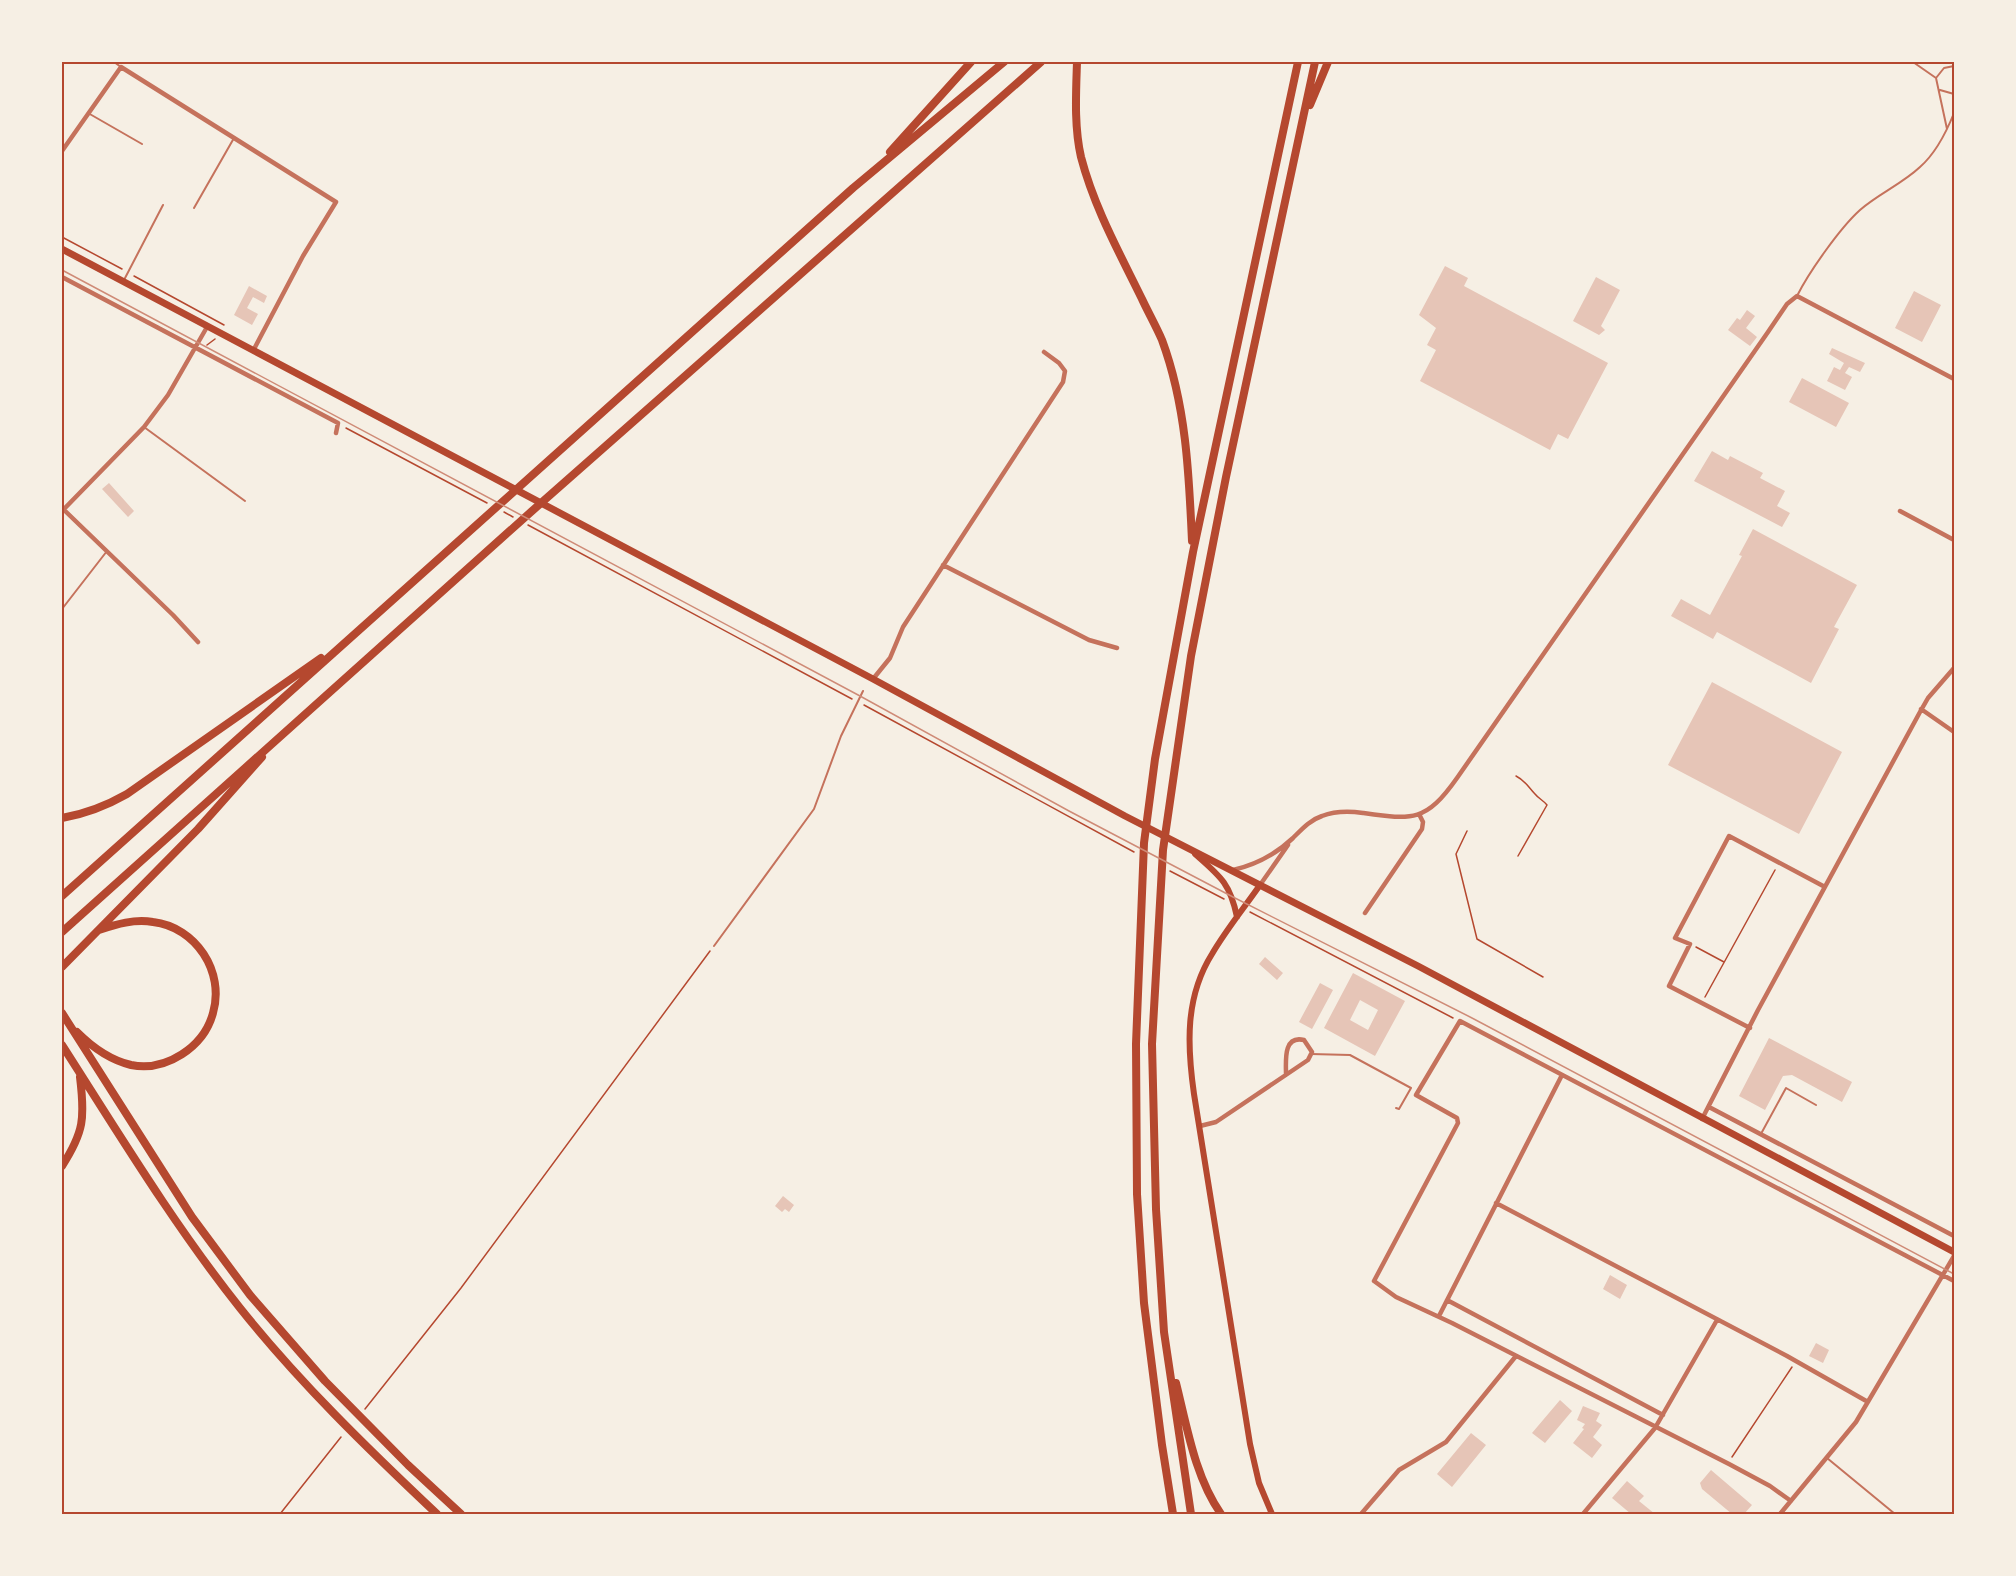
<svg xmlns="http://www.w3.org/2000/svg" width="2016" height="1576" viewBox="0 0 2016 1576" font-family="'Zilla Slab',serif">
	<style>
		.building { fill: #e6c5b7; fill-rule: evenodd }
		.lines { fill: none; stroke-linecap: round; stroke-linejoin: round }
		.path { stroke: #b5482f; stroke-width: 1.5 }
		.service { stroke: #c5725c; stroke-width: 2 }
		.minor { stroke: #c5725c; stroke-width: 4.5 }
		.secondary { stroke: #b5482f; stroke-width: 6 }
		.primary { stroke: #b5482f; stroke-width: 7 }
		.motorway { stroke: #b5482f; stroke-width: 8 }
		.tram { stroke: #cf8b77; stroke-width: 1.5 }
		.neatline { fill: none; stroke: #b5482f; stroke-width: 2 }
	</style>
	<rect width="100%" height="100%" fill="#f6efe4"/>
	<path class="building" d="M1445 266 1468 278 1464 286 1608 363 1568 439 1558 434 1550 450 1420 381 1436 350 1427 345 1436 328 1419 315Z
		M1596 277 1620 290 1601 326 1605 330 1599 335 1573 321Z
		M249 286 267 296 264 303 253 297 247 308 258 314 252 325 234 315Z
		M1914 291 1941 305 1922 342 1895 328Z
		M1747 310 1755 316 1746 328 1757 337 1750 346 1728 330 1737 318 1740 320Z
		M1832 348 1865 363 1860 372 1849 367 1845 373 1852 377 1845 390 1827 381 1834 367 1840 370 1844 363 1829 354Z
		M1802 378 1849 403 1836 427 1789 402Z
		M1712 451 1728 460 1730 456 1763 473 1760 478 1785 491 1777 506 1790 513 1782 527 1694 481Z
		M109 483 134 511 128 517 102 489Z
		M1753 529 1857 585 1834 627 1839 629 1811 683 1717 632 1713 639 1671 616 1681 599 1710 615 1742 556 1739 555Z
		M1712 682 1842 752 1799 834 1668 765Z
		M1265 957 1283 973 1277 980 1259 964Z
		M1353 973 1405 1001 1375 1056 1324 1028ZM1360 1000 1378 1010 1368 1030 1350 1020Z
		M1320 983 1333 990 1312 1029 1299 1022Z
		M1769 1038 1852 1082 1842 1102 1792 1075 1783 1076 1765 1110 1739 1096Z
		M783 1196 794 1205 789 1212 785 1209 782 1212 775 1206Z
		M1610 1275 1627 1285 1620 1299 1603 1289Z
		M1816 1343 1829 1350 1823 1363 1809 1356Z
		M1560 1400 1572 1411 1545 1443 1532 1433Z
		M1583 1406 1600 1413 1596 1421 1602 1425 1593 1437 1602 1445 1592 1458 1573 1443 1584 1429 1582 1428 1585 1424 1577 1420Z
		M1471 1433 1486 1445 1452 1487 1437 1474Z
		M1711 1470 1752 1505 1744 1514H1732L1702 1489 1700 1483Z
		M1627 1481 1644 1496 1639 1501 1655 1514H1631L1612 1498Z"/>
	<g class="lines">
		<path class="path" d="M62 237 122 269
			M134 276 224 325
			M207 345 215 339
			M346 428 487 503
			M504 512 513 517
			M528 525 852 699
			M864 705 1134 852
			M1516 776C1526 781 1528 787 1535 794 1539 799 1543 800 1547 805L1518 856
			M1467 831 1456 854 1477 939 1543 977
			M1170 871 1224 899
			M1250 912 1453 1018
			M1696 947 1724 962
			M1705 997 1775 870
			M365 1409 461 1288 710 951
			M1732 1457 1792 1367
			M280 1514 341 1437"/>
		<path class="service" d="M114 62 121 67
			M1913 62 1936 78 1947 129
			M1936 78 1944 68 1954 66
			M1940 90 1954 94
			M88 113 142 144
			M194 208 234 138
			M124 280 163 205
			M1797 296C1809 272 1840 228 1860 210 1878 194 1902 184 1920 167 1936 153 1946 133 1954 113
			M144 427 245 501
			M62 609 107 551
			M714 946 814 809 841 736 863 691
			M1311 1054 1350 1055 1411 1088 1399 1109 1396 1108
			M1762 1132 1786 1088 1816 1105
			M1827 1458 1895 1514"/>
		<path class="minor" d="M62 151 121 67 336 202 303 256 253 351
			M62 277 338 423 336 433
			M63 509 173 615 198 642
			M64 509 144 427 168 395 207 327
			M1900 511 1954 540
			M943 565 1089 640 1117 648
			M873 679 890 658 903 627 1063 382 1065 371 1059 363 1044 352
			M1921 709 1954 732
			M1233 870C1255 865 1276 854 1293 838 1302 829 1310 820 1322 816 1335 811 1349 811 1363 813 1413 820 1426 822 1457 778L1768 332 1787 304 1797 296 1954 379
			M1260 885 1288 845
			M1365 913 1422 829 1423 822 1419 814
			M1750 1028 1669 986 1690 944 1675 938 1729 836 1825 887
			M1709 1107 1954 1236
			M1702 1119 1758 1010 1920 712 1928 698 1954 668
			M1200 1126 1216 1122 1308 1060 1312 1052 1304 1040C1283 1035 1286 1061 1286 1074
			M1496 1203 1787 1356 1868 1402
			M1447 1300 1663 1415
			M1439 1316 1562 1075
			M1791 1501 1770 1486 1729 1464 1452 1323 1396 1297 1374 1281 1458 1123 1457 1118 1416 1095 1460 1021 1954 1281
			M1361 1514 1399 1470 1446 1442 1516 1356
			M1583 1514 1655 1428 1717 1320
			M1780 1514 1856 1422 1954 1256"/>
		<path class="secondary" d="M1195 854C1220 876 1230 883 1237 917
			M1260 885C1244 908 1226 930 1212 954 1185 997 1187 1045 1194 1094L1250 1444 1259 1483 1272 1514"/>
		<path class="primary" d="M62 249 873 679 1125 816 1418 966 1954 1252"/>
		<path class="motorway" d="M1077 62C1076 93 1074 126 1081 157 1094 207 1119 252 1142 299 1148 312 1156 326 1162 340 1186 405 1189 473 1192 541
			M1310 105 1328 62
			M890 152 971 62
			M62 818C85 814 106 806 127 794L321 658
			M62 896 853 188 1004 62
			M62 932 532 511 1041 62
			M62 967 198 829 262 757
			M62 1013 192 1217 250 1295 325 1381 408 1465 461 1514
			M77 1032C92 1047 110 1060 131 1065 166 1072 204 1047 213 1013 225 972 196 927 153 922 134 919 117 924 99 930
			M62 1045C119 1134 174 1225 240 1308 299 1382 368 1449 437 1514
			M62 1166C84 1132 85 1118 80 1077
			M1176 1383C1187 1427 1195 1477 1221 1514
			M1173 1514 1162 1445 1144 1303 1137 1194 1136 1044 1144 843 1155 759 1193 552 1298 62
			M1191 1514 1164 1332 1156 1209 1152 1044 1163 850 1191 656 1226 477 1315 62"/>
		<path class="tram" d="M62 270 860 696 1069 811 1233 897 1472 1018 1954 1274"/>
	</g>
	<rect width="2016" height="1576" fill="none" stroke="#f6efe4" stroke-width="126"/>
	<rect x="63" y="63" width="1890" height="1450" class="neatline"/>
</svg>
